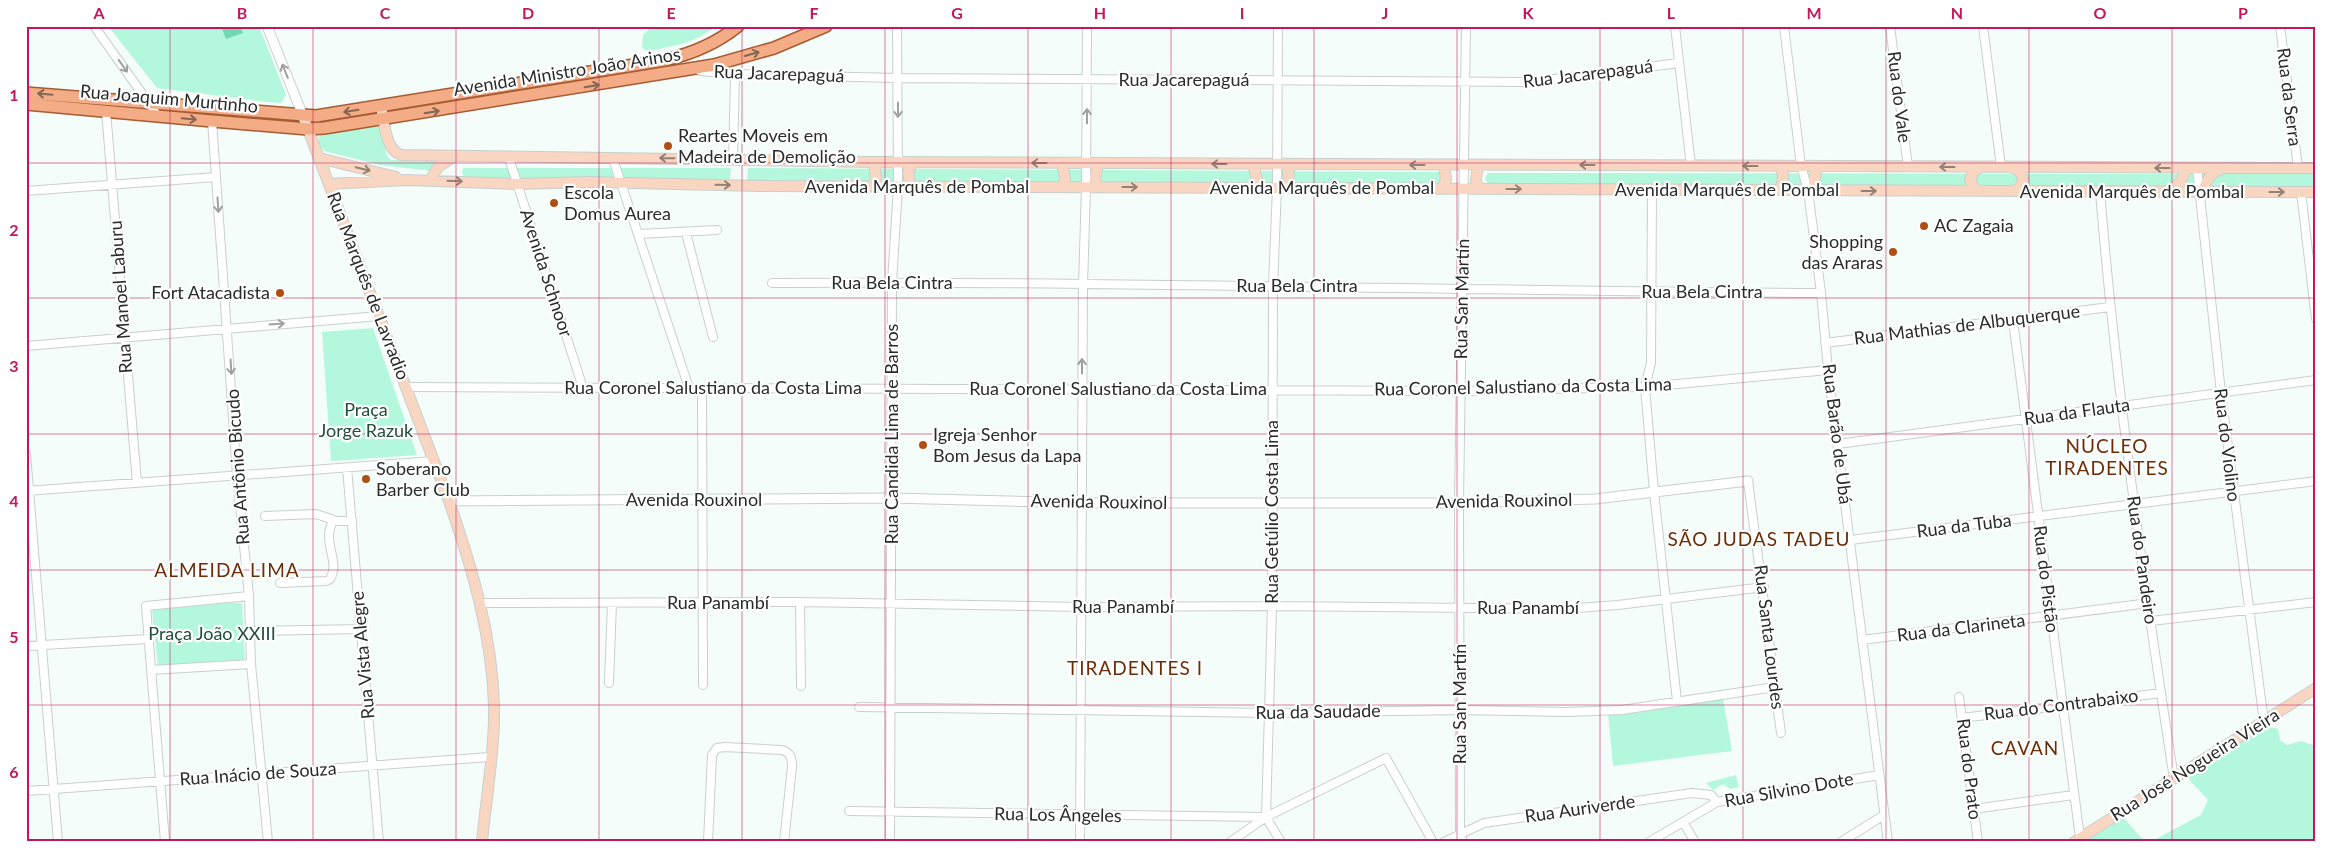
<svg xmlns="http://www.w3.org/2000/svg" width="2342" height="868" viewBox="0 0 2342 868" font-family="Lato,sans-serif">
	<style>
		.green { fill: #b3f8dc }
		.water { fill: #70d7b2 }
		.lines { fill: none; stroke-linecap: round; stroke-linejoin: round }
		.minor-casing { stroke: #c8d0cc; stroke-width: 10 }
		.tertiary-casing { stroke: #c8d0cc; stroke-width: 11 }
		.secondary-casing { stroke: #c8d0cc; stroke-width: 12 }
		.primary-casing { stroke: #a75b32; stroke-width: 14 }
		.minor { stroke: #fff; stroke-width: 8 }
		.tertiary { stroke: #fff; stroke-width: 9 }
		.secondary { stroke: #f9d6c2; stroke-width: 10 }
		.primary { stroke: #f3ac86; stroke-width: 11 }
		.oneway { stroke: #846654 }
		.oneway2 { stroke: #9fa0a0 }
		.oneway3 { stroke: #918176 }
		.grid { fill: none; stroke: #c2185b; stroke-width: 1; stroke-opacity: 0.55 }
		.poi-dot { fill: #b14f13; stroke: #fff; stroke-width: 2 }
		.labels { text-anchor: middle; stroke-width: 4.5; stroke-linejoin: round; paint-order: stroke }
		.street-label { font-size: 18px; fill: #292c2b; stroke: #fff }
		.poi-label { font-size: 18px; fill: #292c2b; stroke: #fff; text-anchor: start }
		.park-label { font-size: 18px; fill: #204d3d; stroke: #fff }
		.neighbourhood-label { font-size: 19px; letter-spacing: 1px; fill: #6c2e09; stroke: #fff }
		.neatline { fill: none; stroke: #c2185b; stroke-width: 2 }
		.grid-label { font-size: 16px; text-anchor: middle; font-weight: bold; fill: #c2185b }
	</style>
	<rect width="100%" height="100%" fill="#f5fdfa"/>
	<path class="green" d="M108 26H259L286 95 281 103 267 102 157 88Z
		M660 26H716C696 43 671 47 646 51L642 47 643 35 650 28Z
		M380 126 387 156 391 160 439 161 431 171 380 165 324 151 319 143V136L324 133Z
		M463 168H731L730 179 464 178 462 173Z
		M748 168 1440 172 1443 178 1440 184 747 180Z
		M1488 173 2316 174V188L1488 184 1485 178Z
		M373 328 417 455 331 461 322 332Z
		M227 603H242L245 662 158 667 152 609Z
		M1723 699 1732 751 1613 766 1608 714Z
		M2268 726 2278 729 2280 740 2287 745 2301 741 2316 746V842H2150L2201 815 2208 800 2186 776Z
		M1736 775 1739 787 1730 789 1723 784 1713 790 1706 783Z
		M2122 816 2145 842H2083Z"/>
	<path class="water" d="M221 26H240L243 33 226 39Z"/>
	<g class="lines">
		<g class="minor-casing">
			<path id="minor" d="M94 26 158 116
				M1675 26 1691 166
				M1784 26 1801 166 1808 190 1821 293 1828 370 1888 842
				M1890 26 1908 167
				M1983 26 2001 167
				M2280 26 2298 168
				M700 71 735 74 898 78 1531 82 1679 63
				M106 111 137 483
				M212 121 237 475 249 596 251 664 268 842
				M509 158 583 388
				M613 159 689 388
				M733 159 735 74
				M2197 168 2221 393 2264 722
				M1652 190 1651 363 1645 387 1654 492 1677 701
				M26 191 216 177
				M2100 192C2116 388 2144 584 2174 779
				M2301 192 2316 319
				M686 233 713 337
				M638 234 717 230
				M772 283C1122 281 1472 291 1821 293
				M2013 320 2080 838
				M1825 343 2110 307
				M26 346 379 316
				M406 387 1460 391 1645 387 1828 370
				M702 388 703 685
				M1838 444 2316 380
				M26 454 58 842
				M347 468 379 842
				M1748 481 1781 733
				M26 491 434 461
				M265 516 316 514 337 521H352
				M1851 540 2316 481
				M280 583 326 581 330 579C341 561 321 542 333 521
				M800 602 801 686
				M481 603 800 602 1082 607 1272 606 1564 609 1618 605 1764 587
				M2151 621 2316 602
				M251 631 361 629
				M1862 640 2149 603
				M26 646 148 639
				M151 670 251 664
				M609 683 612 603
				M1959 697 1978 842
				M859 707 1270 713 1461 710 1567 712 1622 710 1775 687
				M1962 718 2161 693
				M26 791 490 757
				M1974 809 2073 795
				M849 811 1266 817
				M1266 817 1272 606 1273 286 1277 188 1278 26
				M1266 817 1281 842
				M1683 822 1695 842
				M165 842 146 606 249 596
				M708 842 712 755 717 748 725 747 782 750C791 753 792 758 792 767L784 842
				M890 842 892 282 898 187 897 26
				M1080 842 1083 285 1086 187 1087 26
				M1230 842 1266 817 1386 758 1433 842
				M1444 842 1484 823 1692 793 1711 795 1717 802
				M1463 842 1460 832 1459 503 1466 26
				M1649 842 1717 802 1879 775
				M1841 842 1884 815"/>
		</g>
		<g class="tertiary-casing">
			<path id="tertiary" d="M267 26 303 116
				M449 501 891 498 1082 503H1459L1595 499 1748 481"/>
		</g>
		<g class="secondary-casing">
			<path id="secondary" d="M381 106C384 120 385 150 401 155L874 162 2316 168
				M303 116 449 501C472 568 492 634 494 705 495 749 486 798 482 842
				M319 158 396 177
				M1062 163 1065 178 1063 187
				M1253 164 1257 179 1255 188
				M1780 166 1783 175 1781 190
				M1817 166 1814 182 1818 190
				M1981 167 1974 171 1970 179 1974 188 1981 191
				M2011 167 2020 171 2023 179 2020 188 2012 191
				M430 181 438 167 453 157
				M329 184 407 180 517 184 590 182 760 186 2316 192
				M874 186 876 177 874 162
				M911 186 908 173 912 163
				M1097 187 1095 179 1098 163
				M1290 188 1288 173 1291 164
				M1443 189 1446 179 1444 165
				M1478 189 1476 180 1478 165
				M2168 190C2179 187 2183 179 2186 168
				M2203 192C2206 181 2210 173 2221 169
				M2074 842 2316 688"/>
		</g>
		<g class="primary-casing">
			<path id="primary" d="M26 93 316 116 665 60C691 54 717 43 738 26
				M26 104 212 121 308 129 324 128 714 65 774 48 826 26"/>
		</g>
		<use href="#minor" class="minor"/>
		<use href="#tertiary" class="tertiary"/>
		<use href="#secondary" class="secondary"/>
		<use href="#primary" class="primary"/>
	</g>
	<defs><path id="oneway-shaft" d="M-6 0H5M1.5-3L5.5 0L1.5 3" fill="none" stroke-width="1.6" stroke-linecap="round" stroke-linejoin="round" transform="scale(1.25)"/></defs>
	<g class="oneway">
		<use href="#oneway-shaft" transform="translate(752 54) rotate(-16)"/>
		<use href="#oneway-shaft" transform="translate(592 86) rotate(-9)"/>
		<use href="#oneway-shaft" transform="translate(45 94) rotate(-175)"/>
		<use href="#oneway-shaft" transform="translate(351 111) rotate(171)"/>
		<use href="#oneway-shaft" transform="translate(432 112) rotate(-9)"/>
		<use href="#oneway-shaft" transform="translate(189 119) rotate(5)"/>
	</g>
	<g class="oneway2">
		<use href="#oneway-shaft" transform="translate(123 66) rotate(55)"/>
		<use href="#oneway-shaft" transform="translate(285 71) rotate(-112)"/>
		<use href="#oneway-shaft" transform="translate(898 110) rotate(90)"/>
		<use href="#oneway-shaft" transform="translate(1087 116) rotate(-90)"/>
		<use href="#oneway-shaft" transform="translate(218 205) rotate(86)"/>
		<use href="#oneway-shaft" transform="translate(277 324) rotate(-4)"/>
		<use href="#oneway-shaft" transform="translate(1082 366) rotate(-90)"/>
		<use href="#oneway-shaft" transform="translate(231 367) rotate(87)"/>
	</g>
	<g class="oneway3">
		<use href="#oneway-shaft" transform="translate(667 158) rotate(-179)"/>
		<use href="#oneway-shaft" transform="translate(1039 163) rotate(-180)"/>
		<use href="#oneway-shaft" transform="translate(1219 164) rotate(-180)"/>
		<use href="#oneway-shaft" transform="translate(1417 165) rotate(-180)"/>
		<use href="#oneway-shaft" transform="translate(1587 165) rotate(-180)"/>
		<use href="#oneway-shaft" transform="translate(1750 166) rotate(-180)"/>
		<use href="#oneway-shaft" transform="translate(1947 167) rotate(-180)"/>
		<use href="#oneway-shaft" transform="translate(2162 168) rotate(-180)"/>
		<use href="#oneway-shaft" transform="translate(363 169) rotate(14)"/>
		<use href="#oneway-shaft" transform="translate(455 181) rotate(2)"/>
		<use href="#oneway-shaft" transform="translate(723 185) rotate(1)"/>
		<use href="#oneway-shaft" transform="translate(1130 187)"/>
		<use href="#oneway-shaft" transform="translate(1514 189)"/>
		<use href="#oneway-shaft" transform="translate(1869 191)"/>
		<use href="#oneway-shaft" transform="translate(2277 192)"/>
	</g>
	<path class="grid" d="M170 26V842M313 26V842M456 26V842M599 26V842M742 26V842M885 26V842M1028 26V842M1171 26V842M1314 26V842M1457 26V842M1600 26V842M1743 26V842M1886 26V842M2029 26V842M2172 26V842M26 163H2316M26 298H2316M26 434H2316M26 570H2316M26 705H2316"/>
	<g class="poi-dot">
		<circle cx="668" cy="146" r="5"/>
		<circle cx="554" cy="203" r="5"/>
		<circle cx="1924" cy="226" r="5"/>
		<circle cx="1893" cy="252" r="5"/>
		<circle cx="280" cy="293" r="5"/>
		<circle cx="923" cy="445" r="5"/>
		<circle cx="366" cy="479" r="5"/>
	</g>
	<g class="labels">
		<g class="street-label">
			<text transform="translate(567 72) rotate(-9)" y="6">Avenida Ministro João Arinos</text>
			<text transform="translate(779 74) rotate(2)" y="6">Rua Jacarepaguá</text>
			<text transform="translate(1588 74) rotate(-7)" y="6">Rua Jacarepaguá</text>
			<text x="1184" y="86">Rua Jacarepaguá</text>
			<text transform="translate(1899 97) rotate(83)" y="6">Rua do Vale</text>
			<text transform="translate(2289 97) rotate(83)" y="6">Rua da Serra</text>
			<text transform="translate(169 99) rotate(5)" y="6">Rua Joaquim Murtinho</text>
			<text x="917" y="193">Avenida Marquês de Pombal</text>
			<text x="1322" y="194">Avenida Marquês de Pombal</text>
			<text x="1727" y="196">Avenida Marquês de Pombal</text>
			<text x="2132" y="198">Avenida Marquês de Pombal</text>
			<text transform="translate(546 273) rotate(72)" y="6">Avenida Schnoor</text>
			<text x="892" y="289">Rua Bela Cintra</text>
			<text transform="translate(368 286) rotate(69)" y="6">Rua Marquês de Lavradio</text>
			<text x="1297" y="292">Rua Bela Cintra</text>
			<text x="1702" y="298">Rua Bela Cintra</text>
			<text transform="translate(121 297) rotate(-94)" y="6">Rua Manoel Laburu</text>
			<text transform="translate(1462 299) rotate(-89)" y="6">Rua San Martín</text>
			<text transform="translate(1967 325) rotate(-7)" y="6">Rua Mathias de Albuquerque</text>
			<text transform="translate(1523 387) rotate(-1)" y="6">Rua Coronel Salustiano da Costa Lima</text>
			<text x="713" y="394">Rua Coronel Salustiano da Costa Lima</text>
			<text x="1118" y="395">Rua Coronel Salustiano da Costa Lima</text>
			<text transform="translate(2077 412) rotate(-8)" y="6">Rua da Flauta</text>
			<text transform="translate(892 434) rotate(-90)" y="6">Rua Candida Lima de Barros</text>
			<text transform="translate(1837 434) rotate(83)" y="6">Rua Barão de Ubá</text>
			<text transform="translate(2227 445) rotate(83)" y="6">Rua do Violino</text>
			<text transform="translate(238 467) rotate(-94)" y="6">Rua Antônio Bicudo</text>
			<text x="694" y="506">Avenida Rouxinol</text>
			<text transform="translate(1504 501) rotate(-1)" y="6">Avenida Rouxinol</text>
			<text transform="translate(1099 502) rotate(1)" y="6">Avenida Rouxinol</text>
			<text transform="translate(1272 512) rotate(-90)" y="6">Rua Getúlio Costa Lima</text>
			<text transform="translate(1964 526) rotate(-7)" y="6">Rua da Tuba</text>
			<text transform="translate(2142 560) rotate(82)" y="6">Rua do Pandeiro</text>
			<text transform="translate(2046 579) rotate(83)" y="6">Rua do Pistão</text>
			<text x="718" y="609">Rua Panambí</text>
			<text x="1123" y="613">Rua Panambí</text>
			<text x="1528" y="614">Rua Panambí</text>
			<text transform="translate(1961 628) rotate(-7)" y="6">Rua da Clarineta</text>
			<text transform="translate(1769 637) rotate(83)" y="6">Rua Santa Lourdes</text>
			<text transform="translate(363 655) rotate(-95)" y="6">Rua Vista Alegre</text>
			<text transform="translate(1460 704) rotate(-90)" y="6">Rua San Martín</text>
			<text transform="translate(2061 705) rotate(-7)" y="6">Rua do Contrabaixo</text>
			<text transform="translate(1318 712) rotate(-1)" y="6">Rua da Saudade</text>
			<text transform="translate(2195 765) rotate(-32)" y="6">Rua José Nogueira Vieira</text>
			<text transform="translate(1969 769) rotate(83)" y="6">Rua do Prato</text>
			<text transform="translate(258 774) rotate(-4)" y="6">Rua Inácio de Souza</text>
			<text transform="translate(1789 790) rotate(-10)" y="6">Rua Silvino Dote</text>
			<text transform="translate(1580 809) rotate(-8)" y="6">Rua Auriverde</text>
			<text transform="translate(1058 815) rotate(1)" y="6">Rua Los Ângeles</text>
		</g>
		<g class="poi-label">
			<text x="678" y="142">Reartes Moveis em<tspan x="678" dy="21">Madeira de Demolição</tspan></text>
			<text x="564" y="199">Escola<tspan x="564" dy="21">Domus Aurea</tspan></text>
			<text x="1934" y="232">AC Zagaia</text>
			<text x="1883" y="248" text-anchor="end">Shopping<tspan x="1883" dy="21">das Araras</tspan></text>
			<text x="270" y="299" text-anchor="end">Fort Atacadista</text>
			<text x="933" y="441">Igreja Senhor<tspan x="933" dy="21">Bom Jesus da Lapa</tspan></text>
			<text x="376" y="475">Soberano<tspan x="376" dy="21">Barber Club</tspan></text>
		</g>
		<g class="park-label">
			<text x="366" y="416">Praça<tspan x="366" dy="21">Jorge Razuk</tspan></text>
			<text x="212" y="640">Praça João XXIII</text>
		</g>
		<g class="neighbourhood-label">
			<text x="2107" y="453">NÚCLEO<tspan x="2107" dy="22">TIRADENTES</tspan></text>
			<text x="1759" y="546">SÃO JUDAS TADEU</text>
			<text x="227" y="577">ALMEIDA LIMA</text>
			<text x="1135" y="675">TIRADENTES I</text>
			<text x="2025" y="755">CAVAN</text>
		</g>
	</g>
	<rect width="2342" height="868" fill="none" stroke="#ffffff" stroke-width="55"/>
	<rect x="28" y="28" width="2286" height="812" class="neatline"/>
	<g class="grid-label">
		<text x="99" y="19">A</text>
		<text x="242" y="19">B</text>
		<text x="385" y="19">C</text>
		<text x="528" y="19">D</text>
		<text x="671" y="19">E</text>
		<text x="814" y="19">F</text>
		<text x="957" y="19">G</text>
		<text x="1100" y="19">H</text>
		<text x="1242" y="19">I</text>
		<text x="1385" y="19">J</text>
		<text x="1528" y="19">K</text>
		<text x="1671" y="19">L</text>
		<text x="1814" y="19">M</text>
		<text x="1957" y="19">N</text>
		<text x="2100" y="19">O</text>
		<text x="2243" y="19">P</text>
		<text x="14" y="101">1</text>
		<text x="14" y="236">2</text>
		<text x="14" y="372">3</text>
		<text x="14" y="507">4</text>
		<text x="14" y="643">5</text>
		<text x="14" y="778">6</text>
	</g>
</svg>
